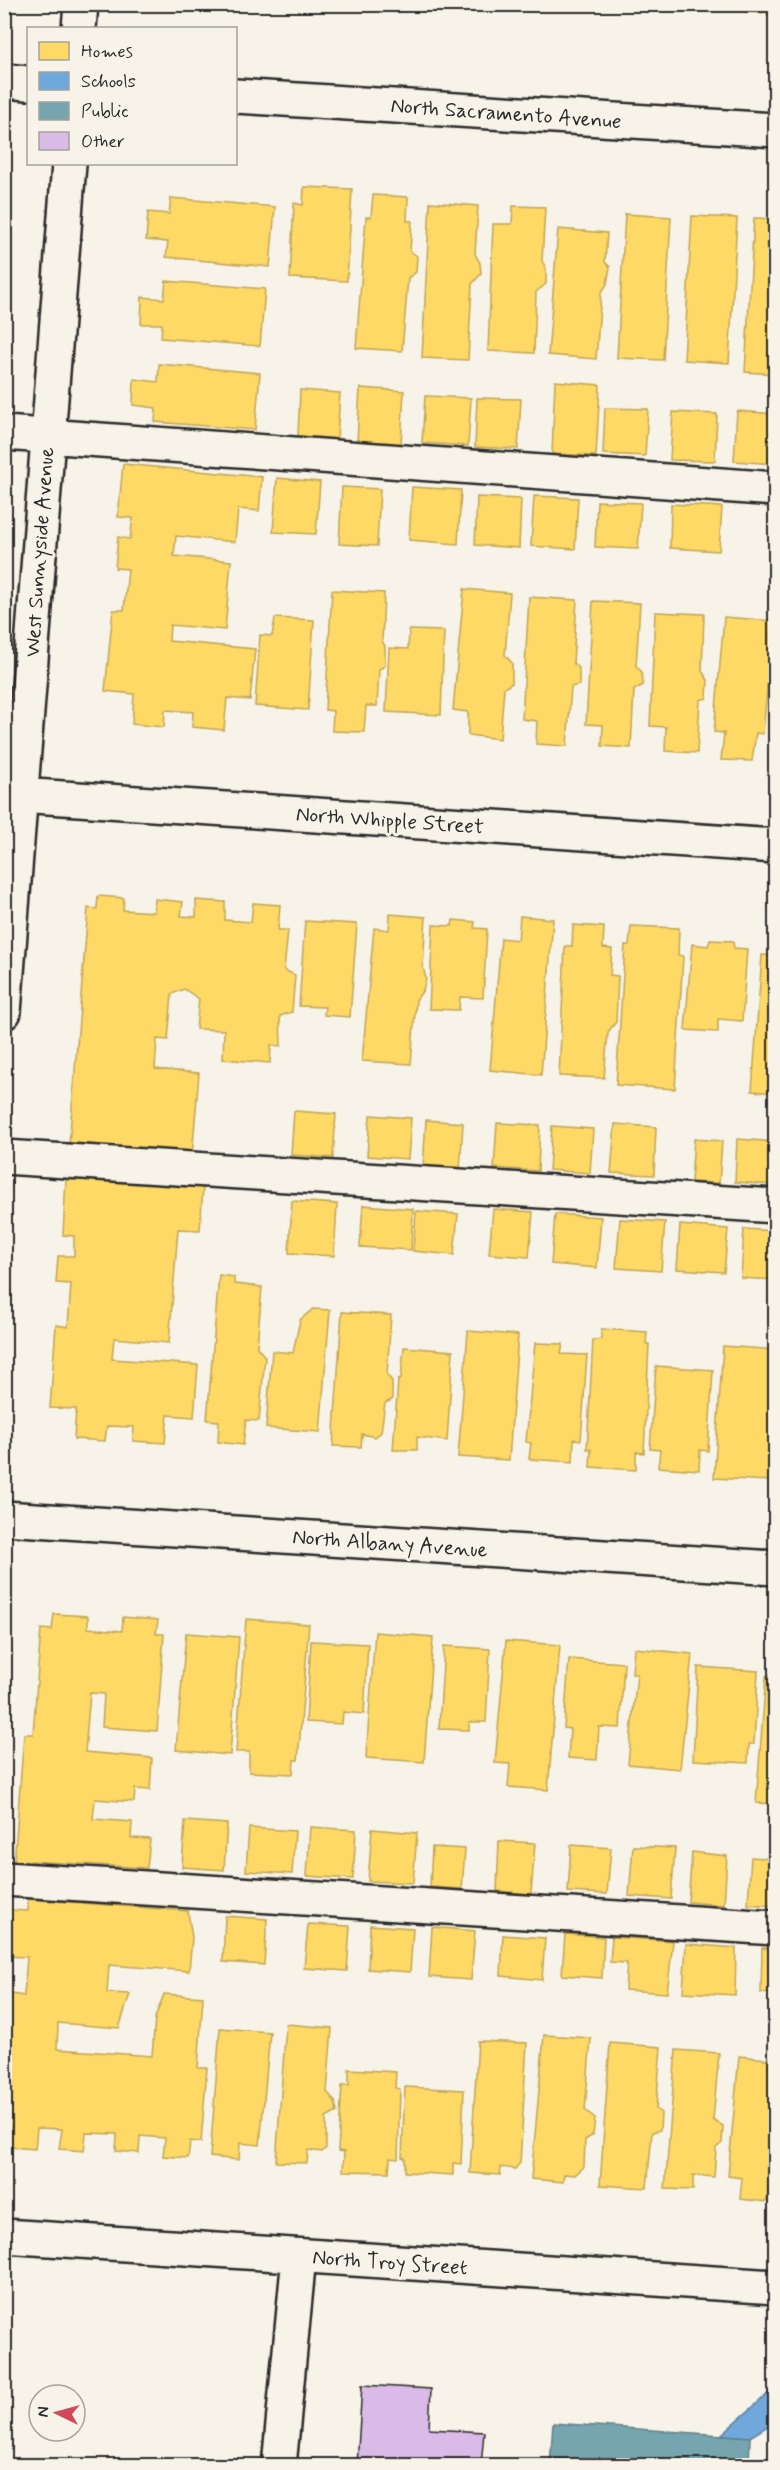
<svg xmlns="http://www.w3.org/2000/svg" width="780" height="2470" viewBox="0 0 780 2470" font-family="Mynerve,sans-serif">
	<style>
		.homes { fill: #ffd966; stroke: #bfa554; stroke-width: 1.5 }
		.schools { fill: #6fa8dc; stroke: #5b82a7; stroke-width: 1.5 }
		.public { fill: #76a5af; stroke: #608087; stroke-width: 1.5 }
		.building { fill: #dabbe8; stroke: #2b2b2b; stroke-width: 1.5 }
		.lines { fill: none; stroke-linecap: round; stroke-linejoin: round }
		.minor-casing { stroke: #2b2b2b; stroke-width: 38 }
		.minor { stroke: #f7f3e8; stroke-width: 33 }
		.labels { text-anchor: middle; stroke-width: 6; stroke-linejoin: round; paint-order: stroke }
		.street-label { font-size: 21px; fill: #2b2b2b; stroke: #f7f3e8 }
	</style>
	<rect width="100%" height="100%" fill="#f7f3e8"/>
	<filter id="ink" filterUnits="userSpaceOnUse"><feTurbulence type="fractalNoise" baseFrequency=".0167" numOctaves="2"/><feDisplacementMap in="SourceGraphic" scale="12" xChannelSelector="R" yChannelSelector="G"/><feConvolveMatrix kernelMatrix="1 2 1 2 8 2 1 2 1" color-interpolation-filters="sRGB"/></filter>
	<g filter="url(#ink)">
		<path class="homes" d="M652 4H698L697 7Z
			M702 4H763L762 13 702 8Z
			M768 4H776V16L767 15Z
			M304 187 352 189 347 281 290 278 294 203 303 205Z
			M373 195 408 197 407 221H412L410 251 417 256 416 272 408 278 402 351 356 348 366 217H371Z
			M171 198 275 207 270 267 166 257 168 242 146 240 148 212 169 214Z
			M430 202 478 206 475 254 480 263 481 274 472 284 468 360 422 358Z
			M513 206 545 207 542 261 546 268V284L536 292 534 353 488 351 493 224H512Z
			M625 214 671 217 663 360 617 358Z
			M692 216 737 218 729 363 684 360Z
			M754 218 776 219V374L745 372Z
			M558 229 607 233 605 262 610 267 607 284 601 293 596 359 548 355Z
			M166 281 265 289 260 346 161 338 162 324H141L142 297 164 299Z
			M159 364 260 373 255 430 155 422 156 408 133 405 134 379 158 382Z
			M555 381 600 385 596 456 552 454Z
			M360 388 404 391 401 444 357 442Z
			M300 390 340 393 337 439 298 436Z
			M425 396 471 398 468 446 422 443Z
			M477 398 521 399 518 449 475 447Z
			M605 408 648 409 645 456 603 454Z
			M737 411 776 414 773 464 734 461Z
			M673 412 717 414 715 461 670 460Z
			M123 464 262 477 259 511 238 509 235 542 176 536 174 556 231 561 225 630 170 625 169 641 255 649 250 700 227 698 224 730 192 727 193 712 165 710 164 727 132 724 134 694 105 691 113 610H124L128 569 115 568 118 537 130 539 133 518 118 517Z
			M277 478 320 482 316 534 273 532Z
			M342 487 380 489 377 546 339 544Z
			M412 487 461 490 458 544 409 540Z
			M534 496 578 498 575 549 531 546Z
			M477 497 521 499 519 548 475 545Z
			M597 501 641 503 638 549 595 547Z
			M671 504 722 507 719 551 670 548Z
			M464 589 510 593 505 655 512 663V683L504 688 500 739 468 735V712L453 710Z
			M332 590 384 593 382 641 385 646V666L379 669 377 706H366L364 732 332 731 333 711 325 710Z
			M529 597 577 600 573 663 579 668V685L571 687 567 746 536 744 537 721 522 719Z
			M593 601 640 603 636 666 642 672 643 685 634 690 631 748 602 746 603 725 586 724Z
			M655 612 704 614 702 671 708 680 707 698 700 700 697 753 665 751 666 727 650 726Z
			M724 617 773 621 763 734 756 733 752 761 721 760 724 733 714 732Z
			M275 618 314 620 308 710 255 706 260 635 272 636Z
			M409 630 444 631 441 715 386 712 389 648 408 649Z
			M775 683H776V736H771Z
			M98 896 124 898 123 910 154 912 155 899 183 902 181 916 196 917V900L225 902V920L251 922 253 903 280 905 278 930H288L284 970 295 975 292 1012 280 1016 281 1046 271 1045 270 1063 223 1059 224 1030 196 1029 199 999 184 989 172 994 168 1040 157 1039 155 1069 199 1073 192 1156 69 1145 88 908 97 909Z
			M390 914 426 917 423 967 426 979 423 990 416 1000 411 1064 362 1061 374 928 389 930Z
			M520 916 553 919 541 1075 490 1070 501 938 518 940Z
			M453 920 475 922 474 928 487 929 483 998 460 997 459 1010 429 1009 433 925 452 926Z
			M305 921 357 924 350 1017 324 1015 325 1007 299 1006Z
			M573 925 604 927 603 948 612 949 610 975 618 976 616 1022 608 1032 604 1078 559 1076 565 946H572Z
			M631 926 679 928 678 955 683 956 675 1089 616 1085 625 945H629Z
			M710 940 733 941 734 948 747 949 742 1021 718 1019V1032L685 1030 692 944 708 946Z
			M762 955 776 956V1093L752 1091Z
			M294 1111 336 1114 333 1158 291 1155Z
			M370 1115 411 1118 408 1159 367 1156Z
			M426 1120 463 1123 460 1170 423 1168Z
			M497 1123 540 1125 538 1171 494 1168Z
			M615 1124 656 1127 654 1175 611 1173Z
			M552 1126 593 1129 590 1173 549 1170Z
			M694 1139 722 1141 719 1183 691 1182Z
			M737 1139 776 1142V1185L735 1182Z
			M66 1178 203 1187 200 1230 178 1229 169 1343 114 1338 112 1359 198 1365 194 1417 168 1415 165 1443 133 1441 134 1427 107 1426 105 1441 74 1439 76 1409 50 1408 56 1325 68 1327 71 1284 56 1283 58 1256H74V1236L63 1235Z
			M292 1201 337 1204 334 1256 289 1253Z
			M363 1205 413 1209 411 1250 360 1247Z
			M493 1209 533 1212 529 1257 489 1254Z
			M416 1211 458 1214 454 1255 413 1251Z
			M555 1214 601 1217 597 1268 551 1264Z
			M620 1219 665 1222 661 1271 616 1268Z
			M680 1225 728 1229 724 1272 677 1269Z
			M744 1229 776 1231V1280L741 1278Z
			M219 1275 234 1277V1284L262 1287 257 1347 265 1357 259 1421 246 1420 243 1445 218 1442 219 1421 207 1420Z
			M313 1309 330 1310 320 1432 266 1428 272 1351 293 1353 300 1320Z
			M342 1312 391 1315 387 1375 392 1381V1400L385 1403 381 1432 375 1437 362 1434 361 1447 333 1446Z
			M601 1329 647 1332 646 1344H649L644 1453 636 1452V1470L590 1467 591 1449H587L593 1340 601 1339Z
			M468 1331 518 1335 509 1460 458 1457Z
			M535 1343 563 1344 561 1354 587 1355 581 1440 574 1439 573 1462 529 1459 531 1443 526 1442Z
			M723 1346 776 1350 773 1481 714 1478Z
			M404 1347 453 1351 447 1441 417 1437V1450H393L398 1380 401 1379Z
			M656 1366 713 1370 708 1451 700 1450 699 1470 658 1467 660 1450 650 1449Z
			M54 1614 88 1616V1628L122 1631 123 1617 158 1620 156 1634H164L157 1731 102 1727 104 1694 90 1693 85 1752 152 1758 150 1790 135 1789 134 1802 95 1799 93 1819 132 1822 131 1838 150 1839 147 1868 31 1861 32 1866 14 1864 24 1734H33L41 1629 52 1630Z
			M246 1619 309 1624 298 1760H294L293 1774 249 1772V1752H236Z
			M375 1632 433 1637 424 1762 366 1758Z
			M186 1633 239 1637 230 1755 176 1750Z
			M311 1641 368 1644 364 1714 343 1712 342 1724 306 1722Z
			M506 1641 560 1645 548 1790 508 1787 510 1764 495 1763Z
			M444 1646 490 1649 486 1722H469V1730L439 1729Z
			M634 1648 692 1654 680 1769 628 1764 637 1674H632Z
			M569 1659 624 1663 620 1728 599 1727 597 1760 568 1758 570 1729 564 1728Z
			M698 1667 758 1671 754 1744H749L748 1763 693 1760Z
			M776 1673V1804L756 1803 766 1676H775Z
			M185 1821 227 1824 224 1870 182 1867Z
			M310 1827 356 1830 353 1879 307 1876Z
			M249 1828 295 1831 292 1874 246 1871Z
			M372 1829 417 1833 413 1883 368 1881Z
			M499 1841 535 1843 531 1894 497 1891Z
			M571 1845 611 1848 607 1894 568 1892Z
			M633 1846 675 1848 671 1899 629 1896Z
			M432 1847 465 1849 462 1889 430 1887Z
			M692 1852 727 1856 724 1905 688 1902Z
			M751 1857 776 1859V1906L748 1904Z
			M28 1899 188 1911 192 1938 189 1971 109 1965 107 1993 130 1994 119 2028 58 2023 57 2049 152 2056 155 2018 164 1994 203 1997 198 2068H207L201 2142 190 2141 188 2158 163 2156 165 2138 140 2136 139 2153 116 2151 117 2134 86 2133 84 2151 59 2149 62 2129 37 2128 35 2149 9 2147 11 2125H4L5 1993 24 1996 27 1957 5 1956 8 1910 28 1911Z
			M225 1916 267 1919 264 1965 223 1962Z
			M308 1924 350 1926 347 1971 304 1968Z
			M370 1925 413 1928 410 1972 368 1969Z
			M432 1927 475 1931 471 1980 429 1977Z
			M565 1934 604 1937 602 1978 562 1975Z
			M503 1935 545 1938 542 1980 501 1976Z
			M612 1937 673 1941 667 1993 625 1990 627 1963 610 1962Z
			M686 1944 736 1948 735 1995 683 1992Z
			M762 1948 776 1949V1994L761 1993Z
			M286 2024 332 2028 327 2092 335 2101 337 2112 326 2118V2148L322 2152 308 2150 307 2163 276 2162Z
			M220 2028 270 2032 260 2145 240 2143 239 2160 210 2157Z
			M544 2035 591 2038 585 2110 595 2118 593 2135 585 2140 584 2167 575 2175 564 2174 563 2182 531 2179Z
			M478 2041 527 2043 520 2163 515 2169 501 2167 500 2175 470 2173Z
			M610 2043 661 2047 656 2109 661 2113 660 2130 652 2132 647 2188 600 2185Z
			M676 2050 719 2053 713 2120 723 2126 722 2143 716 2148 714 2177 693 2175V2190L665 2189Z
			M739 2056 776 2060V2176H769L767 2202 740 2199 742 2178 728 2176Z
			M349 2069 396 2072 395 2088 400 2089 398 2159 390 2158 389 2172 343 2171 344 2152 338 2151 342 2085H349Z
			M405 2087 464 2090 461 2164 453 2163V2175L405 2172V2158L402 2157Z"/>
		<path class="schools" d="M770 2392H776V2421L750 2437 721 2435Z"/>
		<path class="public" d="M553 2423 750 2437 749 2466H550Z"/>
		<path class="building" d="M362 2385 431 2389 429 2429 484 2432 481 2466H357Z"/>
		<g class="lines">
			<g class="minor-casing">
				<path id="minor" d="M79 28 81 4
					M4 81 28 83
					M236 96 776 130
					M4 433 776 489
					M4 794 776 846
					M4 1012 69 164
					M4 1157 776 1206
					M4 1518 776 1568
					M4 1879 776 1928
					M4 2236 776 2287
					M279 2466 299 2256"/>
			</g>
			<use href="#minor" class="minor"/>
		</g>
	</g>
	<g class="labels">
		<g class="street-label">
			<text transform="translate(506 113) rotate(4)" y="7">North Sacramento Avenue</text>
			<text transform="translate(39 552) rotate(-86)" y="7">West Sunnyside Avenue</text>
			<text transform="translate(390 820) rotate(4)" y="7">North Whipple Street</text>
			<text transform="translate(390 1543) rotate(4)" y="7">North Albany Avenue</text>
			<text transform="translate(390 2262) rotate(4)" y="7">North Troy Street</text>
		</g>
	</g>
	<rect width="780" height="2470" fill="none" stroke="#f7f3e8" stroke-width="24"/>
	<rect x="12" y="12" width="756" height="2446" fill="none" stroke="#2b2b2b" stroke-width="2" filter="url(#ink)"/>
	<rect x="27" y="27" width="210" height="138" fill="#f7f3e8" stroke="#a5a39c" stroke-width="1.5"/>
	<rect x="39" y="42" width="30" height="18" fill="#ffd966" stroke="#a5a39c" stroke-width="1.5"/>
	<text x="81" y="57" font-size="18" fill="#2b2b2b">Homes</text>
	<rect x="39" y="72" width="30" height="18" fill="#6fa8dc" stroke="#a5a39c" stroke-width="1.5"/>
	<text x="81" y="87" font-size="18" fill="#2b2b2b">Schools</text>
	<rect x="39" y="102" width="30" height="18" fill="#76a5af" stroke="#a5a39c" stroke-width="1.5"/>
	<text x="81" y="117" font-size="18" fill="#2b2b2b">Public</text>
	<rect x="39" y="132" width="30" height="18" fill="#dabbe8" stroke="#a5a39c" stroke-width="1.5"/>
	<text x="81" y="147" font-size="18" fill="#2b2b2b">Other</text>
	<g transform="translate(57 2413) rotate(275)"><circle r="28" fill="#f7f3e8" stroke="#a5a39c" stroke-width="1.5"/>
	<path d="M0-4.5L10 22L0 15L-10 22Z" fill="#d1495b"/>
	<text y="-9" font-size="16" font-weight="bold" text-anchor="middle" fill="#2b2b2b">N</text>
	</g>
</svg>
